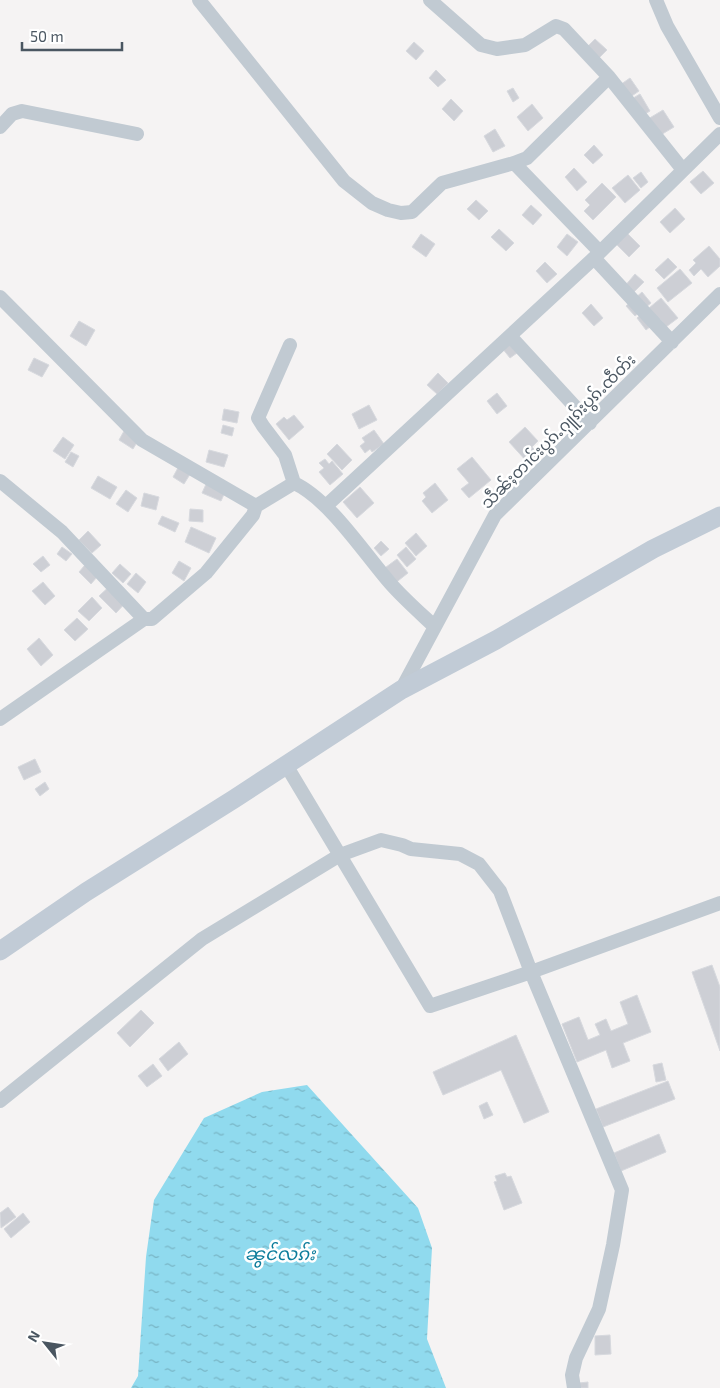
<svg xmlns="http://www.w3.org/2000/svg" width="720" height="1388" viewBox="0 0 720 1388" font-family="'Exo 2','Noto Sans Myanmar',sans-serif">
	<style>
		.water { fill: url(#water-ripples) }
		.building { fill: #cdcfd5; stroke: #d7d9de }
		.lines { fill: none; stroke-linecap: round; stroke-linejoin: round }
		.street { stroke: #c1cad2; stroke-width: 14 }
		.secondary { stroke: #c1cbd6; stroke-width: 19 }
		.labels { text-anchor: middle; stroke-width: 5; stroke-linejoin: round; paint-order: stroke }
		.street-label { font-size: 16px; fill: #4a5661; stroke: #fff }
		.water-label { font-size: 18px; font-style: italic; fill: #0c7c9b; stroke: #fff }
	</style>
	<defs>
		<pattern id="water-ripples" width="26" height="14" patternUnits="userSpaceOnUse" patternTransform="scale(1.25)"><rect width="26" height="14" fill="#90daee"/><path d="M2 4q2-2 4 0t4 0M15 11q2-2 4 0t4 0" fill="none" stroke="#78b4c4"/></pattern>
	</defs>
	<rect width="100%" height="100%" fill="#f5f3f3"/>
	<path class="water" d="M307 1085 418 1208 432 1248 427 1339 446 1388H131L138 1376 146 1257 154 1200 204 1118 262 1092Z"/>
	<path class="building" d="M595 39 607 50 596 61 584 50Z
		M414 42 424 51 416 60 406 51Z
		M436 70 446 80 438 87 429 78Z
		M630 78 639 91 626 100 617 87Z
		M513 88 519 98 513 102 507 91Z
		M640 94 650 111 640 117 630 100Z
		M451 99 463 111 454 121 442 109Z
		M532 104 543 118 528 131 517 117Z
		M663 110 674 127 659 136 648 119Z
		M495 129 505 146 493 152 484 136Z
		M594 145 603 155 593 164 584 155Z
		M574 168 587 182 577 191 565 177Z
		M703 171 714 183 701 194 690 182Z
		M641 172 648 182 641 188 633 178Z
		M628 175 640 190 625 203 612 188Z
		M602 183 616 197 593 220 584 211 590 205 585 200Z
		M476 200 488 211 479 220 467 209Z
		M531 205 542 215 533 225 522 215Z
		M675 208 685 219 670 233 660 222Z
		M499 229 514 243 506 251 491 237Z
		M627 233 640 246 629 257 616 244Z
		M421 234 435 244 426 257 412 247Z
		M567 234 578 242 567 256 557 247Z
		M709 246 720 259V266L708 277 701 269 694 276 689 270 696 263 693 260Z
		M668 258 677 267 664 279 655 270Z
		M545 262 557 274 547 283 536 271Z
		M680 269 692 283 668 302 657 288Z
		M635 274 644 282 632 294 624 287Z
		M642 292 651 303 635 316 626 306Z
		M661 298 678 318 666 327 660 319 646 330 637 318Z
		M591 304 603 318 594 326 582 313Z
		M79 321 95 330 86 346 70 336Z
		M508 343 517 353 510 358 502 348Z
		M34 358 49 365 42 377 28 370Z
		M438 373 448 383 437 394 427 385Z
		M497 393 507 406 497 414 487 401Z
		M369 405 377 420 359 429 352 414Z
		M224 409 239 412 237 423 222 420Z
		M294 415 304 427 289 440 276 424 284 417 287 420Z
		M223 425 234 428 232 436 221 433Z
		M525 427 538 441 532 447 538 453 528 463 509 442Z
		M374 430 384 444 372 452 370 449 365 453 360 446 365 442 362 438Z
		M124 431 139 439 133 449 119 440Z
		M63 437 74 445 65 459 53 451Z
		M337 444 352 460 342 470 327 454Z
		M209 450 228 455 224 467 206 462Z
		M71 452 79 456 73 467 65 462Z
		M472 457 491 480 469 498 461 489 469 483 457 469Z
		M325 459 329 464 332 461 343 474 330 485 319 472 324 468 319 463Z
		M180 464 192 471 184 484 173 477Z
		M98 476 117 487 110 499 91 488Z
		M207 482 226 490 221 501 202 493Z
		M435 483 448 500 432 513 422 501 426 497 423 493Z
		M360 487 374 503 357 518 343 502Z
		M126 490 137 498 128 512 116 504Z
		M144 493 159 497 156 510 141 506Z
		M190 509 203 510V522L189 521Z
		M162 516 179 523 175 532 158 524Z
		M191 527 216 538 209 553 185 542Z
		M88 531 101 545 92 553 79 540Z
		M416 533 427 546 416 556 405 543Z
		M381 541 389 549 381 556 374 548Z
		M62 547 72 554 66 561 57 554Z
		M406 547 416 559 407 567 397 555Z
		M43 556 50 565 41 572 33 564Z
		M90 559 103 570 91 584 79 572Z
		M397 559 408 573 394 584 382 570Z
		M179 561 191 568 184 581 172 573Z
		M120 564 131 574 123 583 112 573Z
		M136 573 146 582 138 593 127 584Z
		M43 582 55 596 45 605 32 591Z
		M113 583 129 599 116 613 99 596Z
		M92 597 102 608 89 621 78 611Z
		M77 618 88 629 75 641 64 630Z
		M39 638 53 655 41 666 27 649Z
		M35 759 41 772 24 780 18 767Z
		M45 782 49 789 40 796 35 789Z
		M712 965 720 987V1051L692 972Z
		M637 995 651 1032 623 1043 630 1061 612 1068 606 1050 577 1062 562 1024 579 1017 588 1040 600 1035 595 1024 606 1019 611 1031 628 1024 620 1002Z
		M141 1010 154 1023 130 1047 117 1033Z
		M516 1035 549 1112 524 1123 501 1070 443 1095 433 1072Z
		M179 1042 188 1054 168 1071 159 1059Z
		M662 1063 666 1080 656 1082 653 1065Z
		M153 1064 162 1076 147 1087 138 1076Z
		M668 1081 675 1099 603 1127 596 1109Z
		M487 1102 493 1115 484 1119 479 1106Z
		M659 1134 666 1152 621 1171 614 1153Z
		M505 1173 507 1177 511 1176 522 1203 504 1210 494 1182 497 1181 495 1176Z
		M8 1207 16 1217 1 1228 0 1213Z
		M23 1213 30 1222 11 1238 4 1229Z
		M610 1335 611 1354 595 1355V1336Z
		M588 1382V1388H579V1383Z"/>
	<g class="lines">
		<path class="street" d="M199 0 344 181 372 203 388 210 401 213 412 212 442 183 514 163 527 158 609 77
			M430 0 481 45 497 49 525 45 556 26 564 29 609 77 683 170
			M656 0 667 26 720 118
			M0 127 12 114 22 111 137 134
			M514 163 600 252
			M594 258 672 342
			M0 297 142 440 256 506
			M510 336 590 423
			M290 345 258 418 263 426 285 455 294 483
			M0 481 62 532 144 619
			M326 506 594 258 720 134
			M401 690 495 515 720 294
			M0 719 144 619H152L206 573 253 515 256 506 294 483C329 499 364 553 390 583 403 598 419 612 434 626
			M286 765 430 1006 531 972 720 903
			M0 1101 202 939 340 855 381 840 402 845 411 849 460 854 479 864 500 891 531 972 622 1190 613 1245 599 1309 576 1358 572 1375 574 1388"/>
		<path class="secondary" d="M0 951 86 892 234 799 401 690 496 640 653 549 720 516"/>
	</g>
	<g class="labels">
		<g class="street-label">
			<text transform="translate(558 431) rotate(-45)" y="6">သဵၼ်ႈတၢင်းပွၵ်ႉႁူၵ်းပွၵ်ႉၸဵတ်း</text>
		</g>
		<g class="water-label">
			<text x="280" y="1260">ၼွင်လၵ်း</text>
		</g>
	</g>
	<g transform="translate(45 1343) rotate(300)" stroke="#ffffff" stroke-width="4" paint-order="stroke">
	<path d="M0-4L9 19L0 12L-9 19Z" fill="#4a5661"/>
	<text y="-8" font-size="14" font-weight="bold" text-anchor="middle" fill="#4a5661">N</text>
	</g>
	<path d="M22 42v8h100v-8" fill="none" stroke="#4a5661" stroke-width="2.5"/>
	<text x="30" y="42" font-size="15" fill="#4a5661" stroke="#ffffff" stroke-width="4" paint-order="stroke">50 m</text>
</svg>
